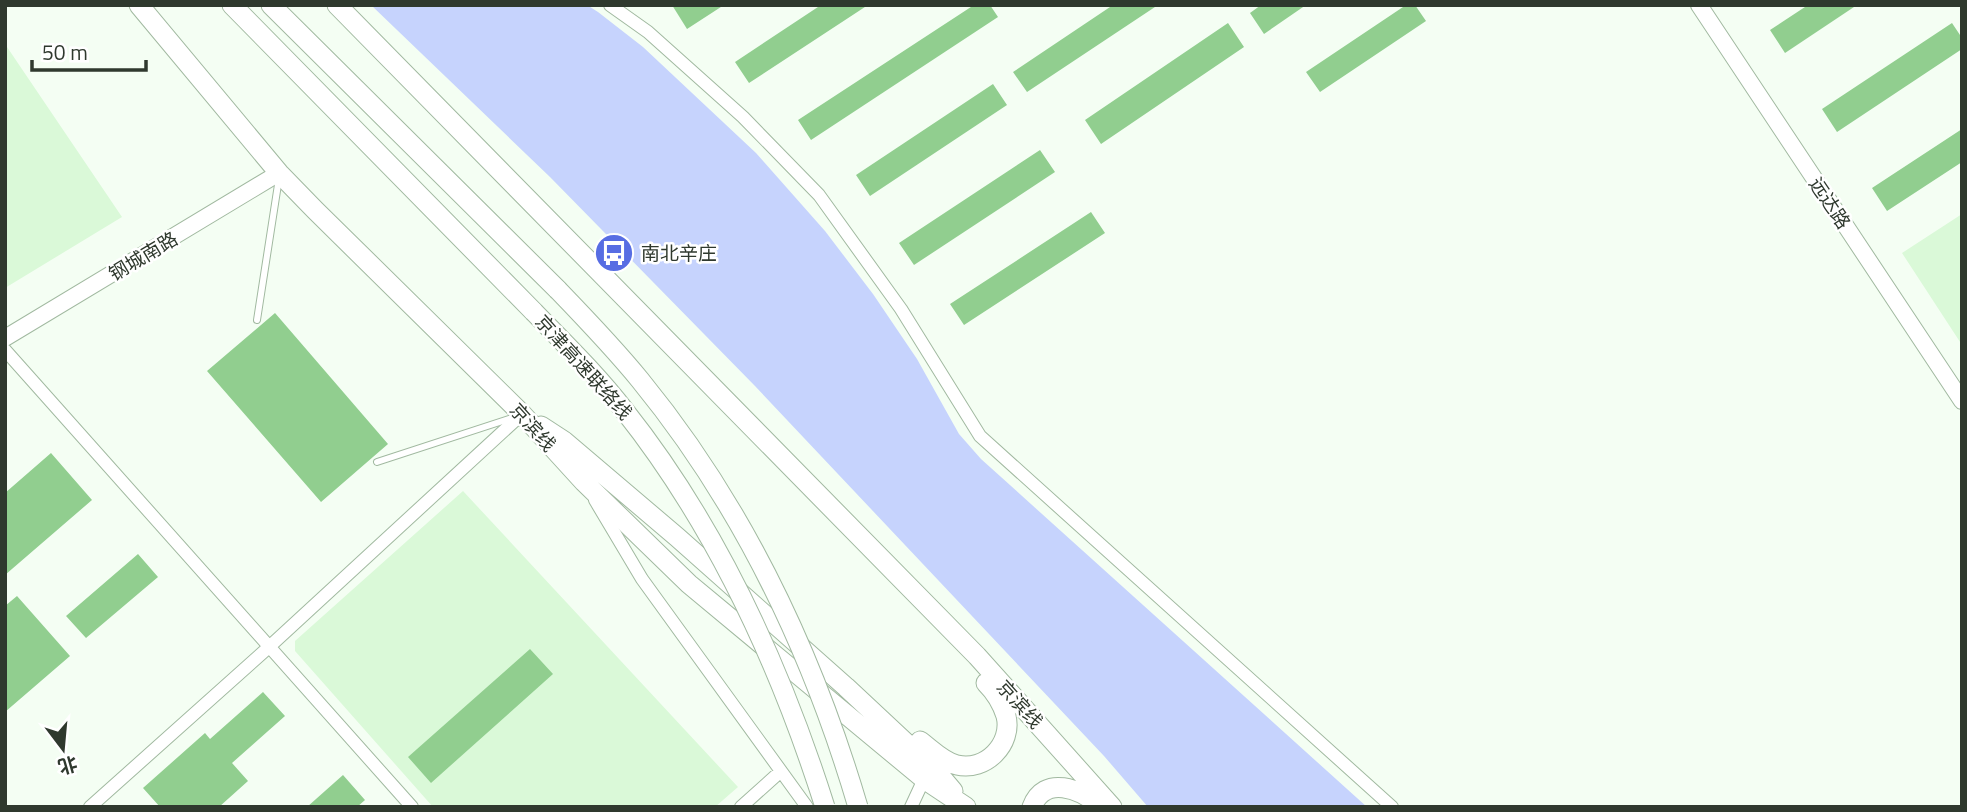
<svg xmlns="http://www.w3.org/2000/svg" width="1967" height="812" viewBox="0 0 1967 812" font-family="'Titillium Web','Noto Sans SC',sans-serif">
	<style>
		.built { fill: #daf9d8 }
		.green { fill: #c6d3fd }
		.building { fill: #91ce8f }
		.lines { fill: none; stroke-linecap: round; stroke-linejoin: round }
		.service-casing { stroke: #a1b9a0; stroke-width: 8 }
		.minor-casing { stroke: #a1b9a0; stroke-width: 14 }
		.tertiary-casing { stroke: #a1b9a0; stroke-width: 18 }
		.trunk-casing { stroke: #a1b9a0; stroke-width: 21 }
		.service { stroke: #fff; stroke-width: 6 }
		.minor { stroke: #fff; stroke-width: 12 }
		.tertiary { stroke: #fff; stroke-width: 16 }
		.trunk { stroke: #fff; stroke-width: 19 }
		.trunk-bridge-casing { stroke: #a1b9a0; stroke-width: 21; stroke-linecap: butt }
		.trunk-bridge { stroke: #fff; stroke-width: 19 }
		.labels { text-anchor: middle; stroke-width: 5; stroke-linejoin: round; paint-order: stroke }
		.street-label { font-size: 19px; fill: #2f392e; stroke: #fff }
		.poi-label { font-size: 19px; fill: #2f392e; stroke: #fff; text-anchor: start }
	</style>
	<rect width="100%" height="100%" fill="#f4fef3"/>
	<path class="built" d="M5 44 122 217 5 288Z
		M1962 214V345L1902 253Z
		M463 491 738 787 715 807H433L295 651V641Z"/>
	<path class="green" d="M371 5H587L598 12 643 47 756 153 825 231 873 294 917 359 959 434 981 459 1367 807H1148L1104 756 755 386 550 177Z"/>
	<path class="building" d="M672 5H724L687 29Z
		M821 5H868L749 83 735 62Z
		M974 5H990L998 17 811 140 798 120Z
		M1113 5H1158L1027 92 1013 72Z
		M1261 5H1306L1264 34 1250 13Z
		M1406 5H1415L1426 21 1320 92 1306 72Z
		M1808 5H1857L1785 53 1770 30Z
		M1228 23 1244 47 1101 144 1085 120Z
		M1952 23 1962 38V49L1837 132 1822 109Z
		M993 84 1007 105 870 196 856 175Z
		M1962 129V162L1887 211 1872 188Z
		M1040 150 1055 172 914 265 899 243Z
		M1091 212 1105 233 964 325 950 304Z
		M275 313 388 444 321 502 207 371Z
		M51 453 92 500 5 575V493Z
		M138 554 158 577 86 638 66 616Z
		M17 596 70 656 5 712V606Z
		M530 649 553 674 431 783 408 757Z
		M263 692 285 716 232 763 248 781 219 807H160L143 788 205 733 210 739Z
		M343 775 365 800 357 807H307Z"/>
	<g class="lines">
		<g class="service-casing">
			<path id="service" d="M257 320 279 178
				M377 462 515 417"/>
		</g>
		<g class="minor-casing">
			<path id="minor" d="M610 5 648 32 743 117 819 195 901 309 980 436 1392 807
				M5 350 412 807
				M595 500 642 579 807 807
				M90 807 269 647 522 414
				M741 807 781 771
				M911 807 924 779"/>
		</g>
		<g class="tertiary-casing">
			<path id="tertiary" d="M1699 5 1962 401
				M5 338 279 173"/>
		</g>
		<g class="trunk-casing">
			<path id="trunk" d="M139 5 279 173 315 210 522 414 584 482 689 584 924 779 966 807
				M232 5 534 312
				M271 5 558 290
				M337 5 977 656 1112 807
				M541 426 564 441 677 537 846 687 937 772 953 791
				M920 741C931 749 943 762 957 765 985 772 1013 744 1006 716 1002 703 995 692 986 683
				M1032 807C1044 774 1081 789 1100 806"/>
		</g>
		<use href="#service" class="service"/>
		<use href="#minor" class="minor"/>
		<use href="#tertiary" class="tertiary"/>
		<use href="#trunk" class="trunk"/>
		<g class="trunk-bridge-casing">
			<path id="trunk-bridge" d="M558 290C586 319 614 348 640 380 744 507 812 651 858 807
				M534 312C565 344 597 375 624 410 717 527 780 665 825 807"/>
		</g>
		<use href="#trunk-bridge" class="trunk-bridge"/>
	</g>
	<defs>
		<g id="bus-disc" transform="scale(2.0125)"><circle r="9.5" fill="#576de3" stroke="#fff"/><path d="M-5-6H5V4H4V6H2V4H-2V6H-4V4H-5ZM-3.5-4V0h7V-4ZM-3.5 1.2v1.5H-2V1.2ZM2 1.2v1.5H3.5V1.2Z" fill="#fff"/></g>
	</defs>
	<g fill-rule="evenodd">
		<use href="#bus-disc" x="614" y="253"/>
	</g>
	<g class="labels">
		<g class="street-label">
			<text transform="translate(1830 203) rotate(56)" y="7">远达路</text>
			<text transform="translate(143 256) rotate(-31)" y="7">钢城南路</text>
			<text transform="translate(584 367) rotate(48)" y="7">京津高速联络线</text>
			<text transform="translate(533 427) rotate(48)" y="7">京滨线</text>
			<text transform="translate(1020 704) rotate(48)" y="7">京滨线</text>
		</g>
		<g class="poi-label">
			<text x="641" y="260">南北辛庄</text>
		</g>
	</g>
	<rect width="1967" height="812" fill="none" stroke="#2f392e" stroke-width="14"/>
	<g transform="translate(63 749) rotate(164)" stroke="#ffffff" stroke-width="5" paint-order="stroke">
	<path d="M0-5L12 26L0 18L-12 26Z" fill="#2f392e"/>
	<text y="-10" font-size="19" font-weight="bold" text-anchor="middle" fill="#2f392e">北</text>
	</g>
	<path d="M32 60v10h114v-10" fill="none" stroke="#2f392e" stroke-width="3.5"/>
	<text x="42" y="60" font-size="21" fill="#2f392e" stroke="#ffffff" stroke-width="5" paint-order="stroke">50 m</text>
</svg>
